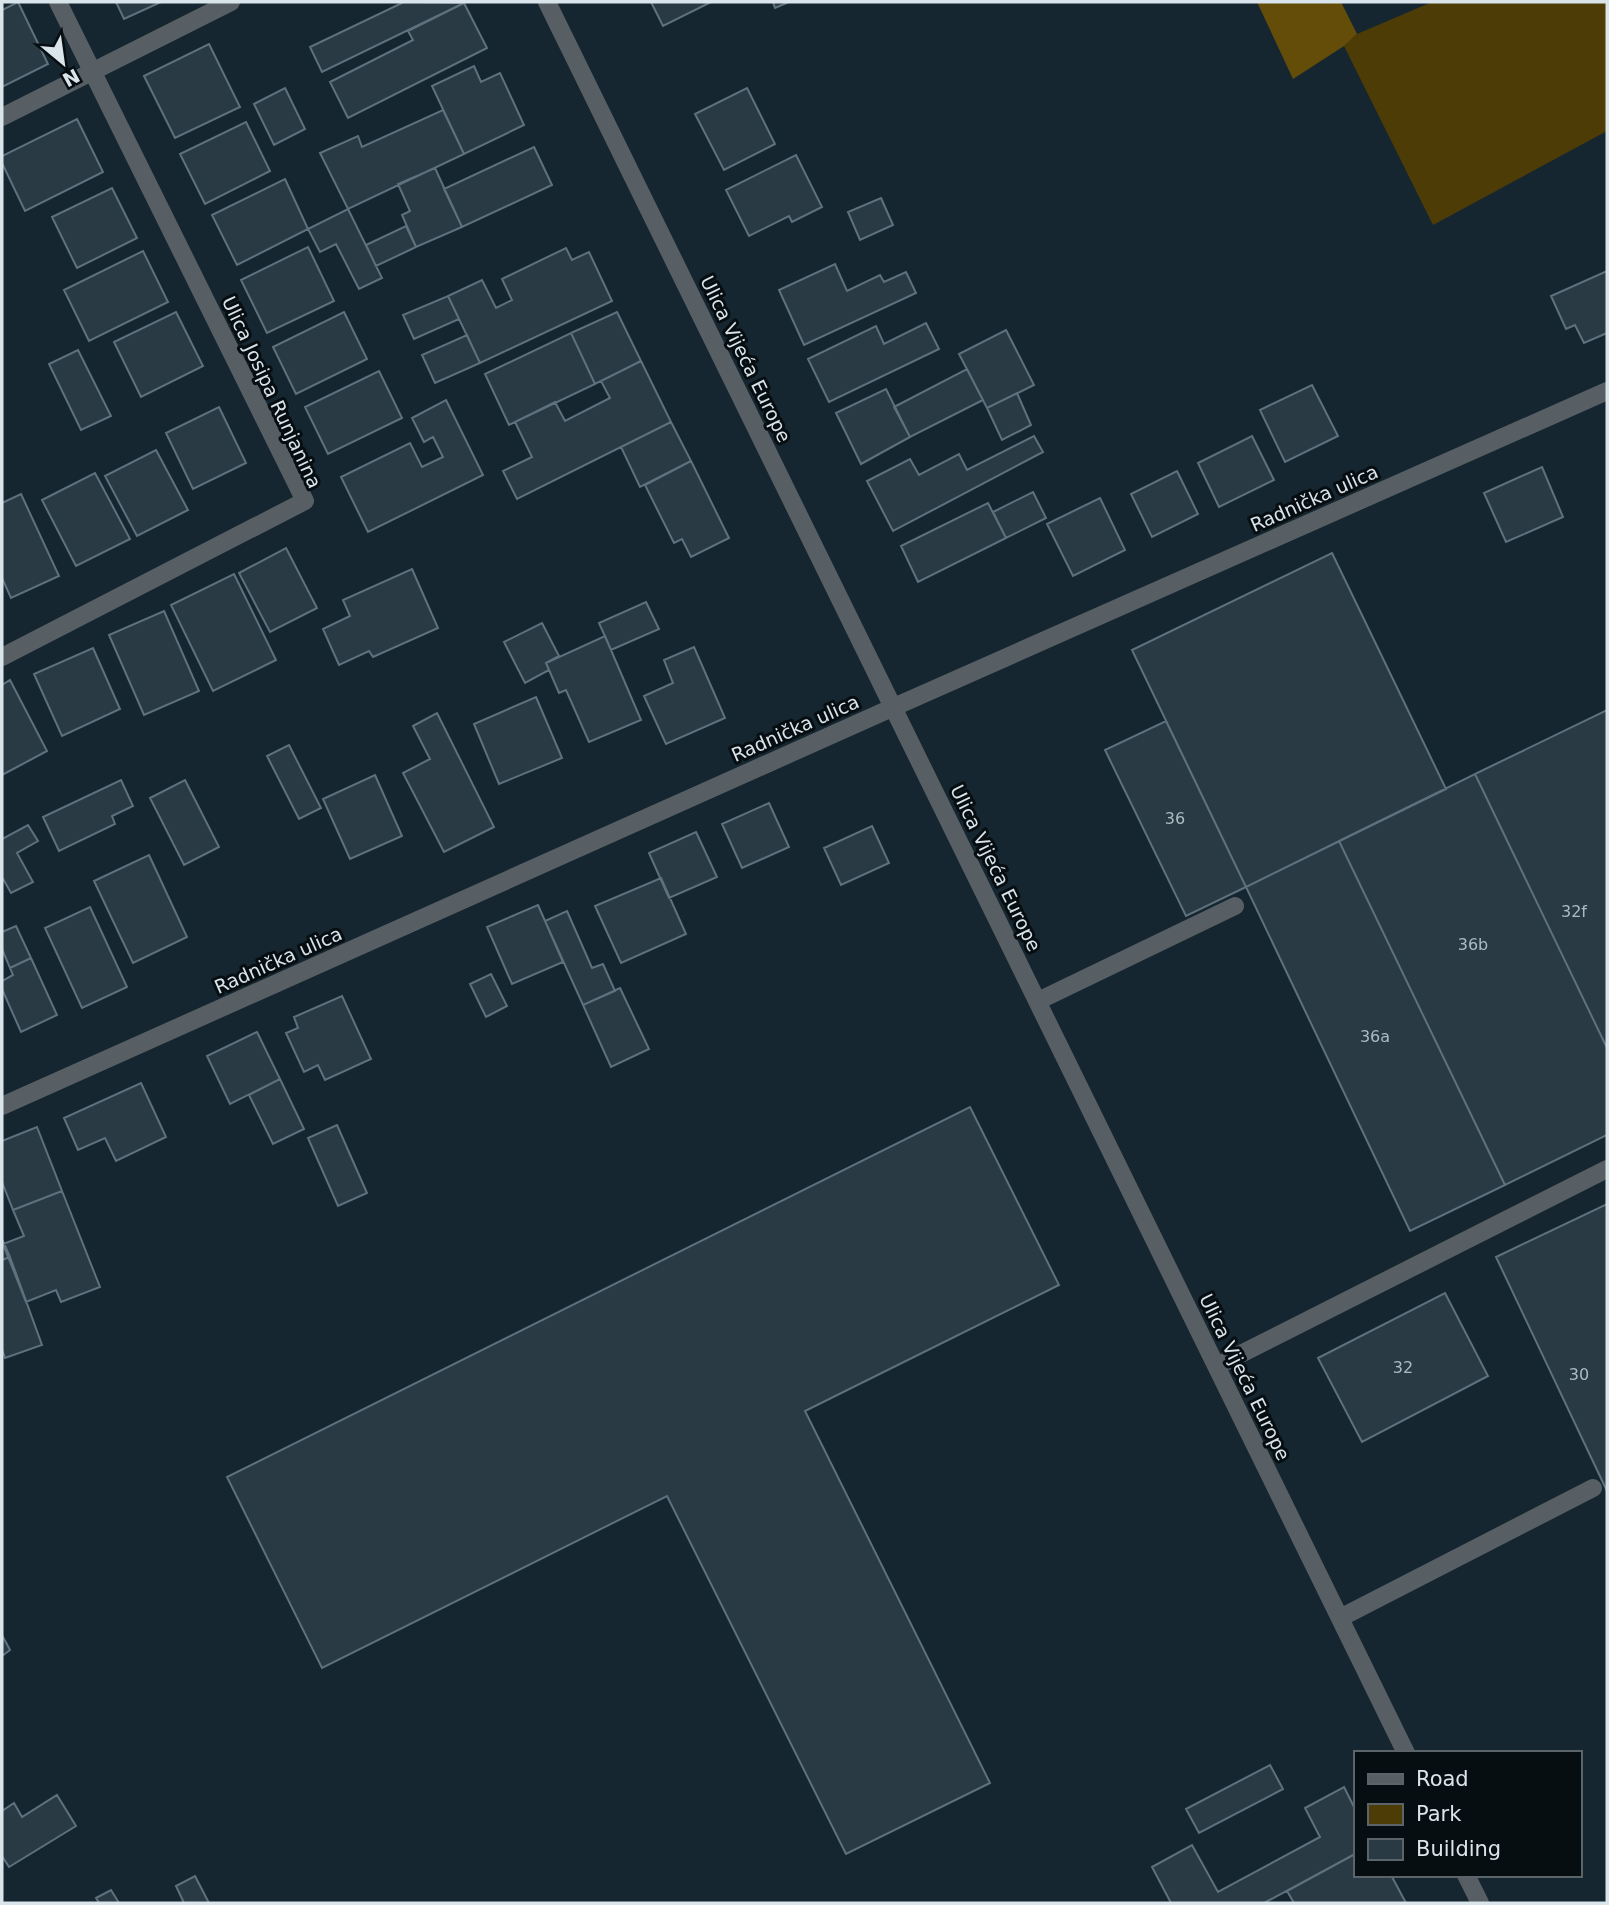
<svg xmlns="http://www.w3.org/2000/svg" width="1609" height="1905" viewBox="0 0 1609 1905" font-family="'DejaVu Sans',sans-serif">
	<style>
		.green { fill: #4e3c07 }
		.forest { fill: #634d09 }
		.building { fill: #293a45; stroke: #5e717d; stroke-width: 2 }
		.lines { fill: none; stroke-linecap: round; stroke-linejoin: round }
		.minor { stroke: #575f64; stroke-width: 18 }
		.labels { text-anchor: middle; stroke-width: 6; stroke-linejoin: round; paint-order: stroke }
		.number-label { font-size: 16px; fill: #adbac2 }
		.street-label { font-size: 19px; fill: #d9e4eb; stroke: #070e12 }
	</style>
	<rect width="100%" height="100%" fill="#152630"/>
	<path class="green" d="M1432 2H1607V131L1433 225 1344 46 1357 34Z"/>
	<path class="forest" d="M1257 2H1341L1357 34 1344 46 1293 79Z"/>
	<path class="building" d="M18 2 48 64 2 87V10Z
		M116 2H161L124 19Z
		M404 2 464 3 322 72 310 47Z
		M651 2H711L663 26Z
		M773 2H789L775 8Z
		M464 3 487 48 348 118 330 82 413 40 408 31Z
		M209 44 240 107 175 138 144 76Z
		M474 66 481 82 500 73 524 125 464 154 432 86Z
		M285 88 305 129 274 145 254 104Z
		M747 88 775 144 724 170 695 114Z
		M443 110 464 154 348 209 320 153 358 136 362 147Z
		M77 119 103 172 25 211 2 163V156Z
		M246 122 270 171 205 204 180 154Z
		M534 147 552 185 462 227 444 189Z
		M796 155 822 207 792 222 789 216 749 236 726 190Z
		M435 168 462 227 416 247 402 215 410 211 398 184Z
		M285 179 308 229 237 265 212 215Z
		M112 188 137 238 77 268 52 217Z
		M881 198 893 225 860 240 848 212Z
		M348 209 382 278 359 289 336 244 320 252 308 229Z
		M406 226 416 247 376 266 366 245Z
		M308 247 334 301 267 333 241 280Z
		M566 248 572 260 589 252 612 301 480 363 448 296 482 280 496 308 512 300 502 279Z
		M143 251 168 302 89 341 64 290Z
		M835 264 847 291 880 275 884 282 906 272 916 293 804 345 779 290Z
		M1607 271V333L1584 343 1575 325 1566 329 1551 296Z
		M448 296 459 319 414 339 403 315Z
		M176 312 203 366 141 397 114 342Z
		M344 312 367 359 296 394 273 347Z
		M617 312 641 361 595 384 571 333Z
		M926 323 939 349 829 402 808 359 876 326 884 344Z
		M1006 330 1034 385 987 408 959 354Z
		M571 333 595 384 509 425 485 374Z
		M467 335 480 363 435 383 422 355Z
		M78 350 111 416 81 430 49 364Z
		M641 361 671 422 517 499 503 471 532 457 515 422 555 402 565 421 610 398 601 381Z
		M967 369 983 400 910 437 894 407Z
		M379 371 402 418 328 454 305 407Z
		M1312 385 1338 436 1285 462 1260 410Z
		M886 389 910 437 861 464 836 413Z
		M1017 393 1031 425 1002 440 987 408Z
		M446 400 483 475 368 532 341 477 410 443 422 467 443 457 433 437 424 442 412 418Z
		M219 407 246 463 193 489 166 433Z
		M671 422 691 461 640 487 621 447Z
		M1034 436 1043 452 893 531 867 481 910 459 919 475 959 454 967 470Z
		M1252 436 1274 480 1219 507 1198 463Z
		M156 450 188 510 137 536 105 476Z
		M691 461 729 538 691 557 682 539 674 543 645 485Z
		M1542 467 1563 517 1506 542 1484 493Z
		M1177 471 1198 514 1152 537 1131 494Z
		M95 473 130 539 76 566 42 500Z
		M1033 492 1046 518 1006 538 993 512Z
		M21 494 59 576 11 598 2 578V503Z
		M1100 498 1125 550 1073 576 1047 524Z
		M988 503 1006 538 918 582 901 546Z
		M286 548 317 608 270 632 239 573Z
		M1332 553 1446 789 1246 887 1132 650Z
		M412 569 438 628 373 657 369 651 339 665 323 629 350 616 343 600Z
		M234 574 276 660 213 691 171 605Z
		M646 602 659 629 611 650 599 623Z
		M164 611 199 691 144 715 109 635Z
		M542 623 559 656 546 663 549 670 525 683 504 642Z
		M605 636 641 720 589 742 566 690 559 693 546 663Z
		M694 647 725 718 666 744 644 696 673 683 664 660Z
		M93 648 120 709 62 736 34 674Z
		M10 680 47 751 2 775V685Z
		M536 697 562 758 499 784 474 724Z
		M1607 710V1048L1475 774Z
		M437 713 494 827 444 852 403 773 430 759 413 726Z
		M1166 721 1246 887 1186 916 1105 750Z
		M289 745 321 808 299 819 267 756Z
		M1475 774 1607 1048V1135L1505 1185 1339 841Z
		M375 775 402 836 350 859 323 799Z
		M121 780 133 806 112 816 115 824 59 851 43 817Z
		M185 780 219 847 184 865 150 798Z
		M769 803 789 847 742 868 722 824Z
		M28 825 38 841 17 853 33 882 11 893 2 877V839Z
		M872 826 889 863 841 885 824 848Z
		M696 832 717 877 669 898 649 853Z
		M1339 841 1505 1185 1410 1231 1246 887Z
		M149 855 187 937 133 963 94 881Z
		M661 878 686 934 621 963 595 906Z
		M538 905 563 962 512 984 487 927Z
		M90 907 127 987 82 1008 45 928Z
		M567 911 592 968 603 964 615 991 583 1005 545 921Z
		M16 926 31 958 10 968 2 949V932Z
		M31 958 57 1015 21 1032 2 989V981L13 975 10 968Z
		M491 974 507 1006 486 1017 470 984Z
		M620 988 649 1049 611 1067 583 1005Z
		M342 996 371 1059 325 1080 318 1065 304 1072 286 1033 298 1028 294 1017Z
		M257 1032 280 1079 230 1104 207 1056Z
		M280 1079 304 1129 273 1144 249 1095Z
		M141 1083 166 1137 116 1161 105 1138 78 1150 64 1118Z
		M970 1107 1059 1285 805 1411 990 1783 846 1854 667 1496 322 1668 227 1477Z
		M337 1125 367 1193 338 1206 308 1138Z
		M37 1127 62 1191 13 1210 2 1182V1141Z
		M62 1191 100 1287 61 1302 56 1290 26 1302 3 1244 24 1236 13 1210Z
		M1607 1204V1491L1496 1257Z
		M2 1239 10 1257 2 1260Z
		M10 1257 42 1345 5 1358 2 1349V1260Z
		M1445 1293 1488 1376 1362 1442 1318 1358Z
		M2 1635 10 1650 2 1656Z
		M1270 1765 1283 1789 1199 1833 1186 1809Z
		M1344 1787 1355 1809V1854L1264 1903H1171L1152 1867 1192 1845 1218 1892 1320 1837 1305 1808Z
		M57 1795 76 1826 9 1867 2 1856V1811L14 1803 22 1817Z
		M1355 1854V1875H1391L1406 1903H1294L1287 1891Z
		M195 1876 209 1903H184L176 1886Z
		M111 1890 119 1903H99L96 1898Z"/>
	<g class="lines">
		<path class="minor" d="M547 2 1406 1753
			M2 117 231 2
			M2 657 305 501 58 2
			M1038 1001 1235 906
			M2 1106 894 707 1607 391
			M1217 1366 1607 1169
			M1340 1618 1593 1488
			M1466 1875 1480 1903"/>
	</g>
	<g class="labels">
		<g class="number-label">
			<text x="1175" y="824">36</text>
			<text x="1574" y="917">32f</text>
			<text x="1473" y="950">36b</text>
			<text x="1375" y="1042">36a</text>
			<text x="1403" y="1373">32</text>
			<text x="1579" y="1380">30</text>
		</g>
		<g class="street-label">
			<text transform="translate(746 359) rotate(64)" y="7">Ulica Vijeća Europe</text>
			<text transform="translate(272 392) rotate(65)" y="7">Ulica Josipa Runjanina</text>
			<text transform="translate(1314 498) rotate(-24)" y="7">Radnička ulica</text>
			<text transform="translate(795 728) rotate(-24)" y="7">Radnička ulica</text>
			<text transform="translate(996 868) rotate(64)" y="7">Ulica Vijeća Europe</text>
			<text transform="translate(278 960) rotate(-24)" y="7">Radnička ulica</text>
			<text transform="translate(1245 1377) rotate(64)" y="7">Ulica Vijeća Europe</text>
		</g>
	</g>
	<rect width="1609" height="1905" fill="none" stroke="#d9e4eb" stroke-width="7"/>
	<rect x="1354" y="1751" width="228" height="126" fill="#070e12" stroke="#5b6469" stroke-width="2"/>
	<rect x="1368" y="1774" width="35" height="10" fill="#575f64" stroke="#5b6469" stroke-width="2"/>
	<text x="1416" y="1786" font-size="21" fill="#d9e4eb">Road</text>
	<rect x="1368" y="1804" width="35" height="21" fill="#4e3c07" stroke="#5b6469" stroke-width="2"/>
	<text x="1416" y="1821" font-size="21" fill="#d9e4eb">Park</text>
	<rect x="1368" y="1839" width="35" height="21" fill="#293a45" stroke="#5b6469" stroke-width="2"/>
	<text x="1416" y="1856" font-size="21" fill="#d9e4eb">Building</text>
	<g transform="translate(63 63) rotate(151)" stroke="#070e12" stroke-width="5" paint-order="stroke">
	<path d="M0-5L12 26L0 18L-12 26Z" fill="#d9e4eb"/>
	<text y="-10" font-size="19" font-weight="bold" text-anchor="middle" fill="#d9e4eb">N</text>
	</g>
</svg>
